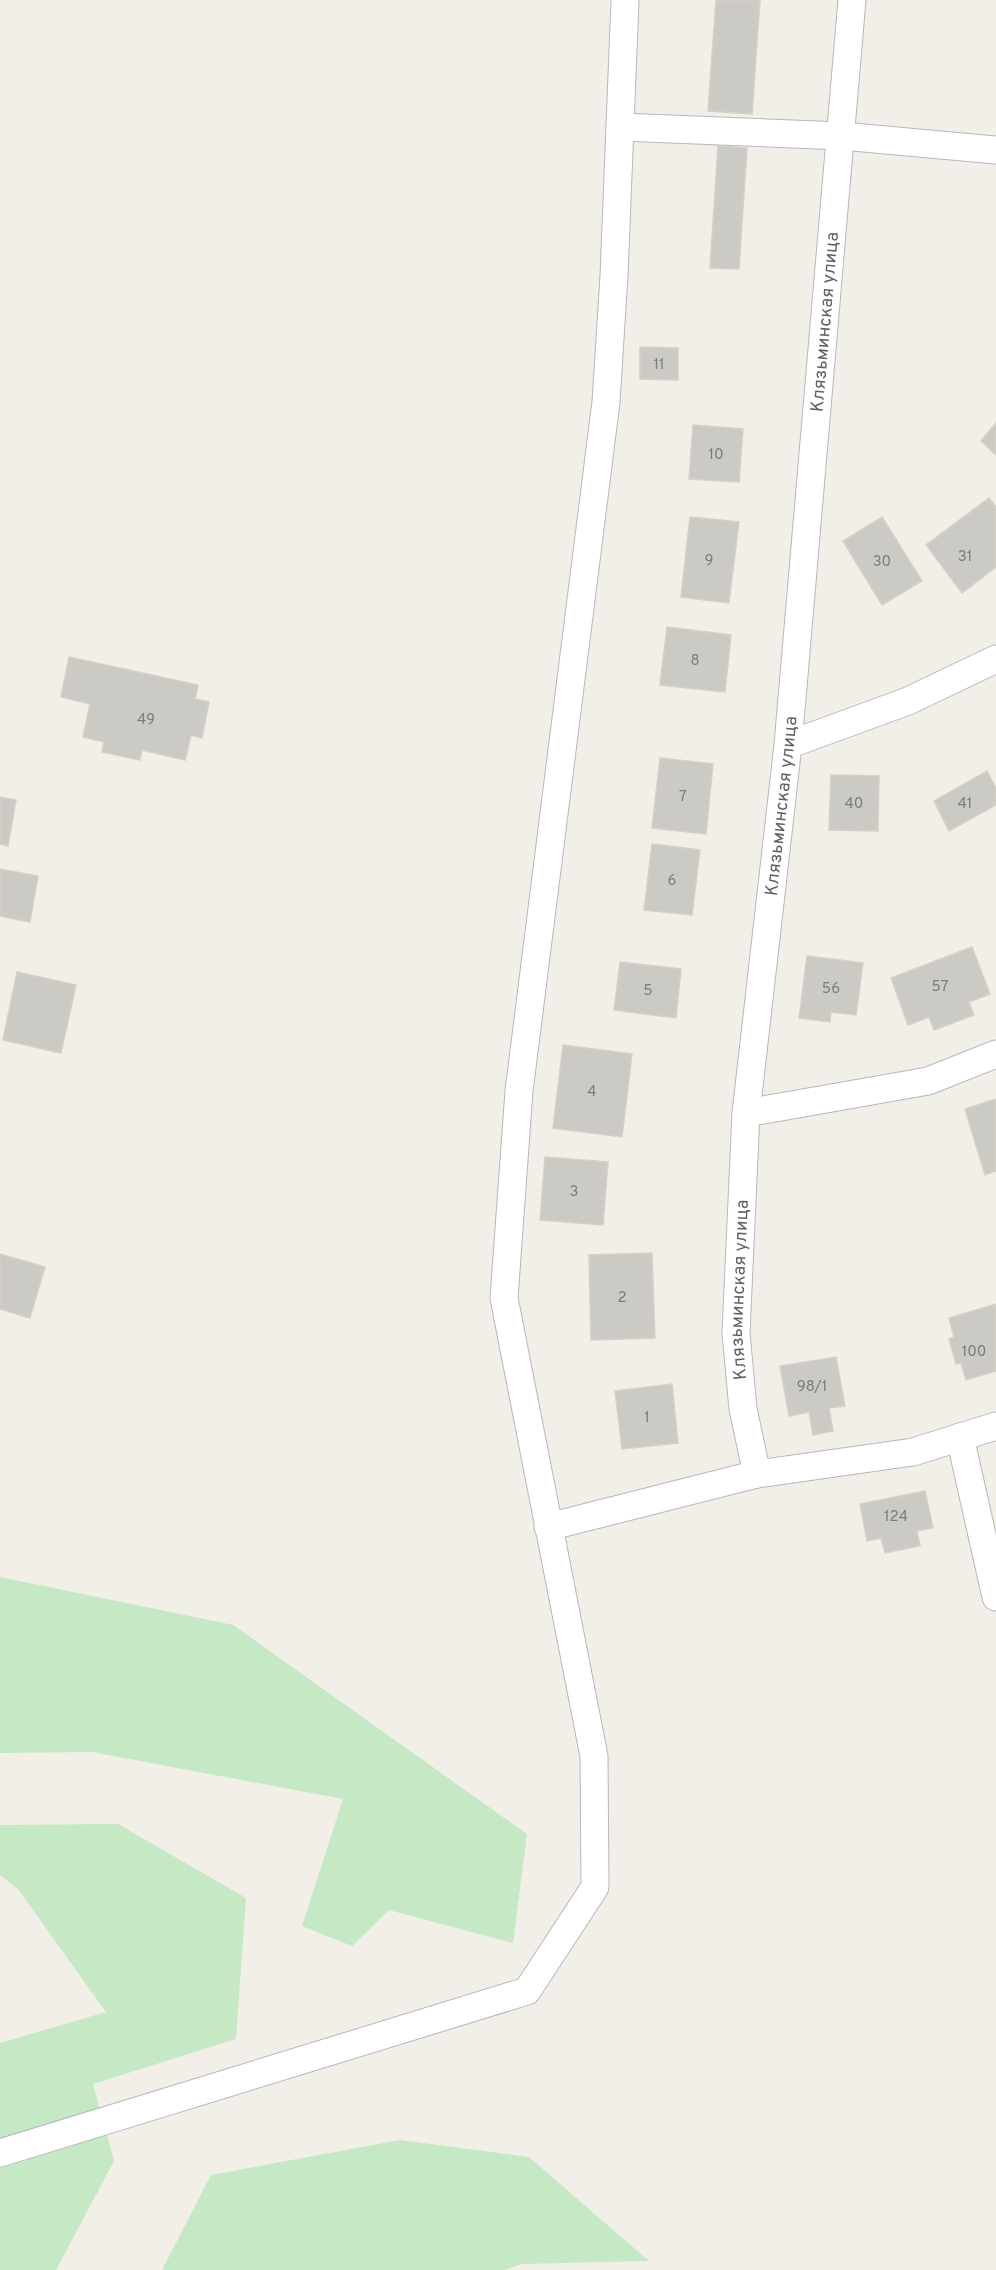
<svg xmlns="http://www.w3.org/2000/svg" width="996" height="2270" viewBox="0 0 996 2270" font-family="Overpass,sans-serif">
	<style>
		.green { fill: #c5e8c5 }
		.building { fill: #cccac5; stroke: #d6d1c6; stroke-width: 1.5 }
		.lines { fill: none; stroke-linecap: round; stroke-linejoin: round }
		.minor-casing { stroke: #b5b8bc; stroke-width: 29 }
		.minor { stroke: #fff; stroke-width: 27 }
		.labels { text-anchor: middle; stroke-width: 4.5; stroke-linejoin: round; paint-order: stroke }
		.number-label { font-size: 15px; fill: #7a7d7f }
		.street-label { font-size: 18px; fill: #5f6368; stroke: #fff }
	</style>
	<rect width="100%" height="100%" fill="#f1efe8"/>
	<path class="green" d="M0 1577 233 1625 527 1834 513 1943 389 1910 352 1946 302 1926 343 1799 92 1752 0 1753Z
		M118 1824 246 1898 236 2039 93 2084 114 2161 56 2270H0V2043L106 2012 18 1889 0 1875V1825Z
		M400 2140 529 2157 649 2261 521 2264 505 2270H162L211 2175Z"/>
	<path class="building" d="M716 0H760L752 114 708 111Z
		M718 146 747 148 739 269 710 268Z
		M640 347 678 348V380L640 379Z
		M996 423V455L981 441Z
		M693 425 743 429 739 482 689 479Z
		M989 498 996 507V567L962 593 926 545Z
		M690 517 739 522 729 603 681 597Z
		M882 517 922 581 882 605 843 541Z
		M667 627 731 635 725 692 660 685Z
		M69 657 198 685 195 699 209 702 202 738 191 735 185 760 142 750 140 760 102 752 104 742 83 737 90 704 61 697Z
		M660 758 713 764 706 834 652 828Z
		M987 771 996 788V805L949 831 934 801Z
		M831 775 879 776 878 831 829 830Z
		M0 797 16 800 8 846 0 844Z
		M652 844 700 850 692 915 644 910Z
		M0 869 38 876 30 922 0 916Z
		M972 947 990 994 969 1002 974 1015 934 1030 929 1017 908 1025 891 978Z
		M807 956 863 963 856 1015 831 1012 830 1022 799 1018Z
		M620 962 681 969 676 1018 614 1010Z
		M17 972 76 985 61 1053 3 1040Z
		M563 1045 632 1054 622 1137 553 1128Z
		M996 1099V1171L985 1175 965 1109Z
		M545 1157 608 1162 603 1225 540 1220Z
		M652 1253 655 1338 591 1340 589 1255Z
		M0 1254 45 1267 30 1318 0 1309Z
		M996 1304V1371L966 1380 961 1363 956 1364 949 1339 954 1337 949 1318Z
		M836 1357 845 1406 829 1408 833 1431 813 1435 809 1412 789 1416 780 1366Z
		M672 1384 678 1443 622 1449 615 1391Z
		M925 1491 933 1528 917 1531 920 1546 885 1553 881 1538 867 1541 860 1504Z"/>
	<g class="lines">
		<g class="minor-casing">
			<g id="minor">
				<path d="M620 127 842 136 996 150"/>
				<path d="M788 745 908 701 996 659"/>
				<path d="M746 1113 928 1081 996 1054"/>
				<path d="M960 1437 996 1597"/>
				<path id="s1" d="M757 1474 743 1409 736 1333 746 1113 788 745 852 0"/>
				<path d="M548 1527 757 1474 913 1452 996 1426"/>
				<path d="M0 2153 527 1991 595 1887 594 1756 504 1298 519 1091 606 402 614 276 625 0"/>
			</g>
		</g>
		<use href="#minor" class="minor"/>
	</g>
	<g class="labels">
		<g class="number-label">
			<text x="659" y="369">11</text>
			<text x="716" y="459">10</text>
			<text x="965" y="561">31</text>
			<text x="709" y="565">9</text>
			<text x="882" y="566">30</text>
			<text x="695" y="665">8</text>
			<text x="146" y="724">49</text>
			<text x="683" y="801">7</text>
			<text x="854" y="808">40</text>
			<text x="965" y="808">41</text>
			<text x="672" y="885">6</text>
			<text x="940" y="991">57</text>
			<text x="831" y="993">56</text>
			<text x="648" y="995">5</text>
			<text x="592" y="1096">4</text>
			<text x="574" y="1196">3</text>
			<text x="622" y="1302">2</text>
			<text x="974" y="1356">100</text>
			<text x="812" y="1391">98/1</text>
			<text x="647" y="1422">1</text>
			<text x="896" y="1521">124</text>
		</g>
		<g class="street-label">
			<text dy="6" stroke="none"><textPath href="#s1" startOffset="1158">Клязьминская улица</textPath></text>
			<text dy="6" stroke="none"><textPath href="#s1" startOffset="672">Клязьминская улица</textPath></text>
			<text dy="6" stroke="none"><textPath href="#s1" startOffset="186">Клязьминская улица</textPath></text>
		</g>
	</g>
</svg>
